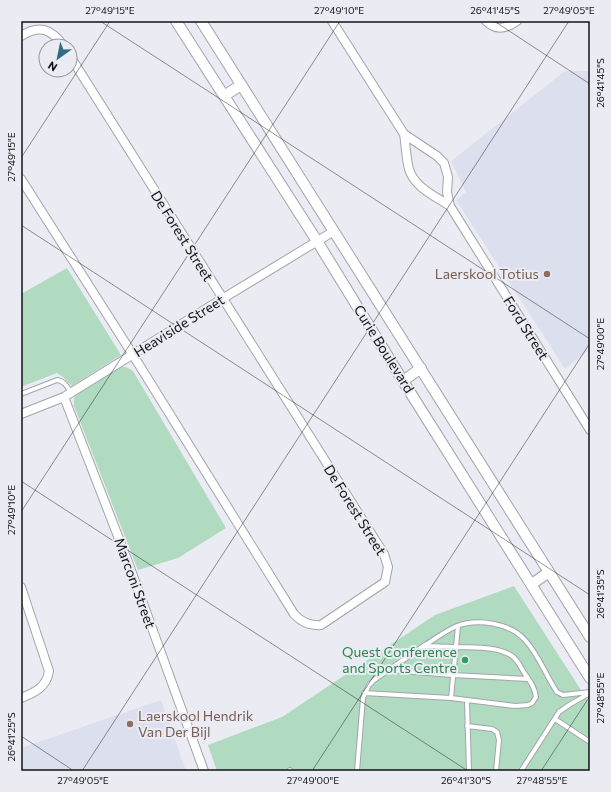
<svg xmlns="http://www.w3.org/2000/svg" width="611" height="792" viewBox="0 0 611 792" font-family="Commissioner,sans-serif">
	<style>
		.built { fill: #dce0ee }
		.green { fill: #b1dbc0 }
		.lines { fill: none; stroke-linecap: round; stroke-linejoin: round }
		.service-casing { stroke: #a2a4aa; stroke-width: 6 }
		.minor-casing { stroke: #a2a4aa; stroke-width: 10 }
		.tertiary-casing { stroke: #a2a4aa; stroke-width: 12 }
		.service { stroke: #fff; stroke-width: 4 }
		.minor { stroke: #fff; stroke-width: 8 }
		.tertiary { stroke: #fff; stroke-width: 10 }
		.ticks { fill: none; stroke: #131316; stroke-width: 1; stroke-opacity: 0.45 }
		.education-dot { fill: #8d6e63; stroke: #ebecf3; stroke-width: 1.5 }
		.leisure-dot { fill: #2e9e5b; stroke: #ebecf3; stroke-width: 1.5 }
		.labels { text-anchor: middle; stroke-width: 4; stroke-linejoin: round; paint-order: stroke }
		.street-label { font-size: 14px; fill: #131316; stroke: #ebecf3 }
		.education-label { font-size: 14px; fill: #785e54; stroke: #ebecf3; text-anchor: end }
		.leisure-label { font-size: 14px; fill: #27864d; stroke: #ebecf3; text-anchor: end }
		.neatline { fill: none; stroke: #131316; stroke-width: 1.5 }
		.ticks-label { font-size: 10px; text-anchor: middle; fill: #131316 }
	</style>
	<rect width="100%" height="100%" fill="#ebecf3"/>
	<path class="built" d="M565 71H590V349L565 369 456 200 466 192 451 161Z
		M161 700 186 771H21V748Z"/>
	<path class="green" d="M67 268 121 355 72 386 63 377 57 373 21 387V294Z
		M119 367H126L133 371 226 528 178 558 138 570 74 406V398L77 393Z
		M514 586 590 704V771H217L208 745 282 717 435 615Z"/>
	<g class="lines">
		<g class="service-casing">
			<path id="service" d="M21 394 57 380C64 381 67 386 71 393
				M424 646 456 647 458 626
				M388 670 453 675 528 679
				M364 693 451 698 515 706 528 705 532 703 536 697C535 688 530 681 525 674 521 668 518 660 512 656 497 646 474 648 456 647L451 698
				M467 701 469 771
				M555 719 590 742
				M467 726 492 729 497 732 499 740 496 771
				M289 771 290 770
				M357 771 363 698 369 685 374 680C391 668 408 657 425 645 435 639 445 631 457 626 477 618 510 623 525 640 539 655 546 676 557 692L563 695 590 692
				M521 771 559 712 569 705 590 693"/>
		</g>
		<g class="minor-casing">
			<path id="minor" d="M332 21 404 134 437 156 444 163 448 177 447 192 450 206 590 430
				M486 21C496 31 506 29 517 21
				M21 36C40 24 51 29 64 46
				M404 134C406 146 406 158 409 169 414 187 435 196 450 206
				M21 179 133 355 294 614C301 622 310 626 321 625L385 582 388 567 384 554 70 56
				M64 397 128 562 204 771
				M21 414 64 397 222 299 334 231
				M21 587 49 671C47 687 34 693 21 698"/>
		</g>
		<g class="tertiary-casing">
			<path id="tertiary" d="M176 21 317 241 403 381 590 678
				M201 21 590 637
				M224 96 241 85
				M403 381 421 368
				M532 584 549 572"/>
		</g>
		<use href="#service" class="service"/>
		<use href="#minor" class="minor"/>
		<use href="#tertiary" class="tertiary"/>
	</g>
	<path class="ticks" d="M100 21 590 339M494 21 590 84M21 158 110 21M21 225 590 595M21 481 468 771M21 512 340 21M21 736 74 771M82 771 569 21M312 771 590 343M541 771 590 696"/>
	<g class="education-dot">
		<circle cx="547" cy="274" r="4"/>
		<circle cx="130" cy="724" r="4"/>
	</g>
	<circle class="leisure-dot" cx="465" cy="660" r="4"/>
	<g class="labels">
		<g class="street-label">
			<text transform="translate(182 236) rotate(58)" y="5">De Forest Street</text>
			<text transform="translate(179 326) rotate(-32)" y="5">Heaviside Street</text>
			<text transform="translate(526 328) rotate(58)" y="5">Ford Street</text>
			<text transform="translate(384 349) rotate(58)" y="5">Curie Boulevard</text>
			<text transform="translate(355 510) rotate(58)" y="5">De Forest Street</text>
			<text transform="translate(135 583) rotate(70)" y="5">Marconi Street</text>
		</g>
		<g class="education-label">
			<text x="539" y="279">Laerskool Totius</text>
			<text x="138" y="721" text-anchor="start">Laerskool Hendrik<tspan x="138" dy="16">Van Der Bijl</tspan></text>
		</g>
		<g class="leisure-label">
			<text x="457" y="657">Quest Conference<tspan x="457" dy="16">and Sports Centre</tspan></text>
		</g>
	</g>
	<rect width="611" height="792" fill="none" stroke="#ebecf3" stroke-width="44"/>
	<g transform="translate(58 58) rotate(213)"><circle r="19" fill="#ebecf3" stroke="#95959b"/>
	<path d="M0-3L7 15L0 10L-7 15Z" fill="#2f6c83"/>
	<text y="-6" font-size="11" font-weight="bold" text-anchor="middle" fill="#131316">N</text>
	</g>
	<rect x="22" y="22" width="567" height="748" class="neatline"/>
	<g class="ticks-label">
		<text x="110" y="14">27°49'15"E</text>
		<text x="339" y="14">27°49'10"E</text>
		<text x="495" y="14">26°41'45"S</text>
		<text x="569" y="14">27°49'05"E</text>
		<text transform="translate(600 83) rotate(-90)" y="4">26°41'45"S</text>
		<text transform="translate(11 157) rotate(-90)" y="4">27°49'15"E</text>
		<text transform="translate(600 344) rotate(-90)" y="4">27°49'00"E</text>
		<text transform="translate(11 510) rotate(-90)" y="4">27°49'10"E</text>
		<text transform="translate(600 594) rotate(-90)" y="4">26°41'35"S</text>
		<text transform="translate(600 698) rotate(-90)" y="4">27°48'55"E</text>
		<text transform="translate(11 737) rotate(-90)" y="4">26°41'25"S</text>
		<text x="83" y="784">27°49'05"E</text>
		<text x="313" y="784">27°49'00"E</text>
		<text x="466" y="784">26°41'30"S</text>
		<text x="542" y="784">27°48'55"E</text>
	</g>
</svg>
